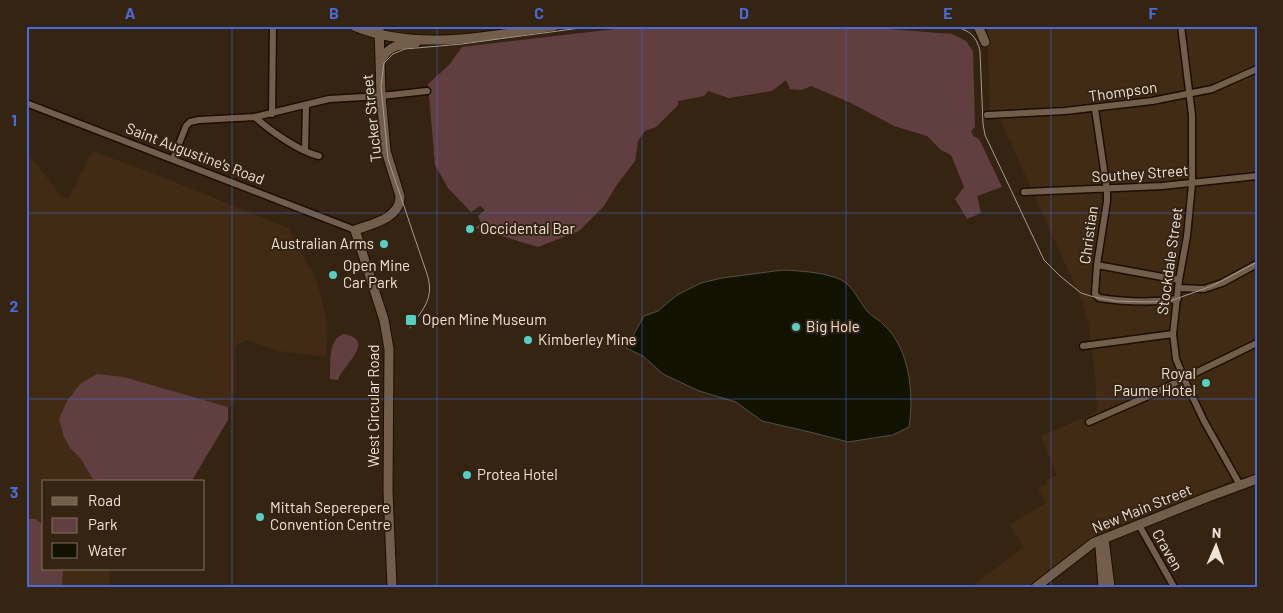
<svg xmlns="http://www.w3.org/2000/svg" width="1283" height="613" viewBox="0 0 1283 613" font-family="Barlow,sans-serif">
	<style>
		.built { fill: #422b14 }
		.green { fill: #613f41 }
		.water { fill: #111300; stroke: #535140 }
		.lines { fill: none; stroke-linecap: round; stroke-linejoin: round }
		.street-casing { stroke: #1d0d00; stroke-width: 9 }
		.secondary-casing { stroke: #1d0d00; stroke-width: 11 }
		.street { stroke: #725e4b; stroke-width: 6 }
		.secondary { stroke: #725e4b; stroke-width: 9 }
		.tram { stroke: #a99a8d; stroke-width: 1 }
		.grid { fill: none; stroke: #476cd8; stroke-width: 1; stroke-opacity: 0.55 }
		.poi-dot { fill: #56cec4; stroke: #362413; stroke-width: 2 }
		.labels { text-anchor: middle; stroke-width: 4; stroke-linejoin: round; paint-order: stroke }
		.street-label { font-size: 15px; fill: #eee2d7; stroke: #362413 }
		.poi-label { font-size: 15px; fill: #eee2d7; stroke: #362413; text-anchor: start }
		.neatline { fill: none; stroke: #476cd8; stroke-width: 2 }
		.grid-label { font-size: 16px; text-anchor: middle; font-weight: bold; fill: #476cd8 }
	</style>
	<rect width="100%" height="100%" fill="#362413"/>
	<path class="built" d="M987 26H1257V474L1238 478 1095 535 1028 587H971L1024 547 1010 525 1046 503 1038 488 1048 484 1046 480 1057 475 1041 436 1097 412 1095 375 1088 320 1081 299 1000 119 994 118 990 113Z
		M26 150 61 196 69 198 92 151 165 178 288 228 299 250 316 278 328 325 326 357 279 351 247 340 235 346 234 404 228 407 124 377 70 448 81 459 92 478 103 482H44V526L36 519H26Z
		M63 569H110L109 587H62Z"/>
	<path class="green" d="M641 26H850L952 34 966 41 973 51 975 127 971 131 973 136 979 139 1002 187 977 196 981 213 967 219 955 199 964 187 951 155 941 150 927 136 894 126 851 103 811 86 802 90 790 89 786 80 772 91 729 98 708 91 704 96 678 101V105L656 127 645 131 638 141 635 161 618 183 604 206 579 231 538 247 475 228 481 223 478 216 485 210 480 206 471 212 448 188 435 165 428 84 449 65 462 47Z
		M344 334C377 340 343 365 338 380L330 379C331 365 327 339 344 334Z
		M97 374 124 377 228 407V420L191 482H103L92 478 81 459 70 448 64 437 59 419 67 401 80 384Z
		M26 519H36L44 526V569H63L62 587H26Z"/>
	<path class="water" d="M783 270C801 271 820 272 837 278 852 283 858 300 867 311 872 317 880 320 885 326 910 350 914 394 909 427L893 435 848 442 814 433 762 421 736 402 699 391 663 374 643 356 626 348 644 316 658 311 677 295 701 283 722 278Z"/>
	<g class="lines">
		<g class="street-casing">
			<path id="street" d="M1181 26 1192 115V184L1187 236 1179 280 1173 334 1175 350 1176 359 1187 385 1204 421 1240 485
				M26 103 355 230
				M1095 109 1107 190V201L1097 265 1095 294 1099 298C1125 302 1151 303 1178 299
				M272 114 273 26
				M987 115 1065 111 1152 101 1212 89 1257 69
				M255 117C269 130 300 152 319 156
				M305 151 306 105
				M173 159 186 126 190 122 199 120 255 117 329 99 381 96 427 91
				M1024 192 1162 186 1257 176
				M1097 265 1179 280
				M1178 288 1204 289 1222 283 1257 264
				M1083 346 1173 334
				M1089 422 1146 397 1257 343
				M1139 525 1174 587"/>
		</g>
		<g class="secondary-casing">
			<path id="secondary" d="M354 26C417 52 490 36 554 26
				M379 26 381 96 386 151 400 196C401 218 372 224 355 230L384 320 389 349 388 491 392 587
				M978 26 985 42
				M380 61C390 45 397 45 416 43
				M1104 539 1110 587
				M1100 547 1103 587
				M1036 587 1093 543 1208 497 1257 479"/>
		</g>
		<use href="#street" class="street"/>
		<use href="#secondary" class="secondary"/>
		<path class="tram" d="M946 26C964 27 977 33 980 52L983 124 985 135 1044 260 1060 276 1081 293 1094 297 1115 301 1147 302 1170 301 1212 286 1257 262
			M410 328C423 309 435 298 427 274L388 159 381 86 384 63 393 54 405 49 462 44 595 26"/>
	</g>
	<path class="grid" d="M232 26V587M437 26V587M642 26V587M846 26V587M1051 26V587M26 213H1257M26 399H1257"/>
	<g class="poi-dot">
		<circle cx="470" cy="229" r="5"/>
		<circle cx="384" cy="244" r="5"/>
		<circle cx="333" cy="275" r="5"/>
		<rect x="405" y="314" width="12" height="12" rx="2.5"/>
		<circle cx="796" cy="327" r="5"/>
		<circle cx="528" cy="340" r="5"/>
		<circle cx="1206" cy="383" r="5"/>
		<circle cx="467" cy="475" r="5"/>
		<circle cx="260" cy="517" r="5"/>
	</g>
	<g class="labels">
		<g class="street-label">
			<text transform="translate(1123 92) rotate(-8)" y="5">Thompson</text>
			<text transform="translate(372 118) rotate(-96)" y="5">Tucker Street</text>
			<text transform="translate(195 154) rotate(21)" y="5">Saint Augustine's Road</text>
			<text transform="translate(1140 174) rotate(-4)" y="5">Southey Street</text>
			<text transform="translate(1089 235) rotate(-82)" y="5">Christian</text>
			<text transform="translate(1170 261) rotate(-82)" y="5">Stockdale Street</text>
			<text transform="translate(374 406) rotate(-90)" y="5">West Circular Road</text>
			<text transform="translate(1142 509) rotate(-22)" y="5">New Main Street</text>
			<text transform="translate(1167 550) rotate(60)" y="5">Craven</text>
		</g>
		<g class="poi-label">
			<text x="480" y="234">Occidental Bar</text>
			<text x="374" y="249" text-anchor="end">Australian Arms</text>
			<text x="343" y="271">Open Mine<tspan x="343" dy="17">Car Park</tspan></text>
			<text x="422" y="325">Open Mine Museum</text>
			<text x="806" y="332">Big Hole</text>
			<text x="538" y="345">Kimberley Mine</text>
			<text x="1196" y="379" text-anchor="end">Royal<tspan x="1196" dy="17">Paume Hotel</tspan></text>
			<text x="477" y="480">Protea Hotel</text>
			<text x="270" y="513">Mittah Seperepere<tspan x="270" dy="17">Convention Centre</tspan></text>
		</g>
	</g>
	<rect width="1283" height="613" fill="none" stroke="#362413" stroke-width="55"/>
	<rect x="42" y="480" width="162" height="90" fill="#362413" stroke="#807061"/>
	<rect x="52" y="497" width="25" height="8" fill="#725e4b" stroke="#807061"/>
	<text x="88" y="506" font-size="15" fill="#eee2d7">Road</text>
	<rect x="52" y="518" width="25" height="15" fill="#613f41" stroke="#807061"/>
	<text x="88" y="530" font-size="15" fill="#eee2d7">Park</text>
	<rect x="52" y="543" width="25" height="15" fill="#111300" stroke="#807061"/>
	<text x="88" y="556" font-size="15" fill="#eee2d7">Water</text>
	<g transform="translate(1216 546) rotate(2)" stroke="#362413" stroke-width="4" paint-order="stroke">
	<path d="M0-4L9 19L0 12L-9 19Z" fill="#eee2d7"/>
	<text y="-8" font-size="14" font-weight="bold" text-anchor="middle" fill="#eee2d7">N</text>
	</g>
	<rect x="28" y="28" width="1228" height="558" class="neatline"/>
	<g class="grid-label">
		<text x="130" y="19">A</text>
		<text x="334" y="19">B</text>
		<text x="539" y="19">C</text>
		<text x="744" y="19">D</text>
		<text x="948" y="19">E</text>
		<text x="1153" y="19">F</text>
		<text x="14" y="126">1</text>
		<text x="14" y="312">2</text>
		<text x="14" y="498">3</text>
	</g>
</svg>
